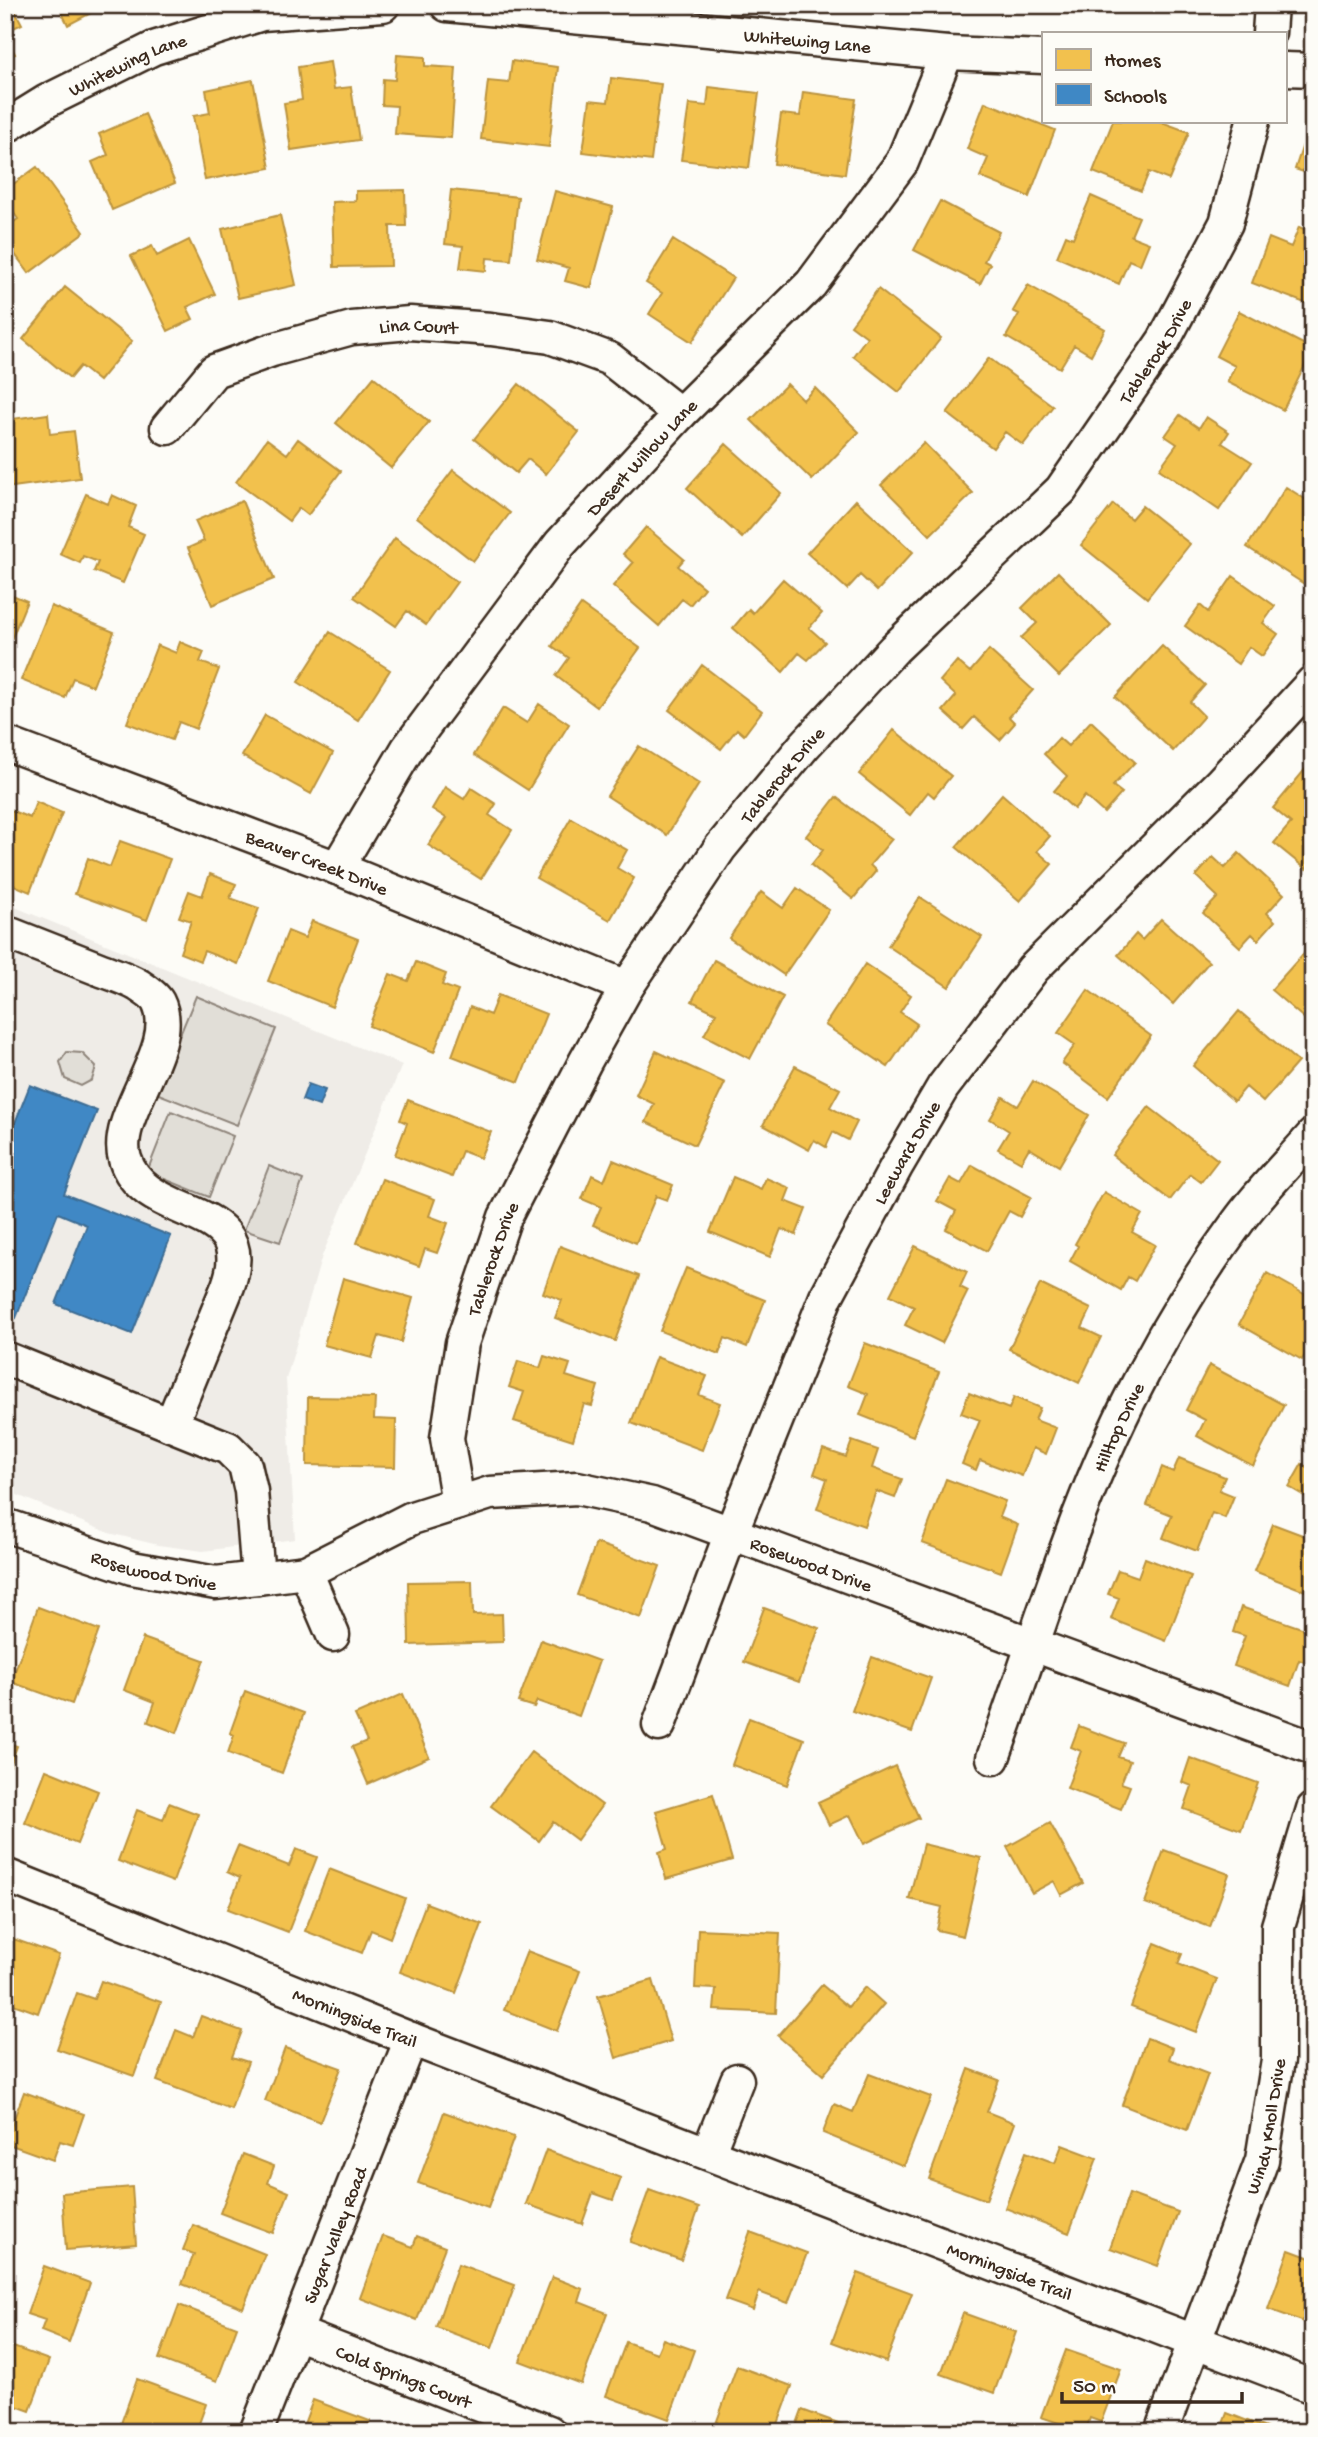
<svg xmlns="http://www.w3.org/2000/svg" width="1318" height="2437" viewBox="0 0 1318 2437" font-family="'Gochi Hand',sans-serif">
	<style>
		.built { fill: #efece7 }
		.green { fill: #e1ded7; stroke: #8e847a; stroke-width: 2 }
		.homes { fill: #f2c14e; stroke: #bb9440; stroke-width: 2 }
		.schools { fill: #3f88c5; stroke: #3e6c93; stroke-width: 2 }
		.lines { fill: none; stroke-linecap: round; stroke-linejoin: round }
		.minor-casing { stroke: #3b2a1e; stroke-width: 37 }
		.minor { stroke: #fdfcf7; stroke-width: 32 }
		.labels { text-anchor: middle; stroke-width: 7; stroke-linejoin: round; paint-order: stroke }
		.street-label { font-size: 19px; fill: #3b2a1e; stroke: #fdfcf7 }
	</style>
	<rect width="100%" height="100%" fill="#fdfcf7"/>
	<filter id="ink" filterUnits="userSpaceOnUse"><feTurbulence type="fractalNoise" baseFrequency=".0143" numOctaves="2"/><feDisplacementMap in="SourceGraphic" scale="14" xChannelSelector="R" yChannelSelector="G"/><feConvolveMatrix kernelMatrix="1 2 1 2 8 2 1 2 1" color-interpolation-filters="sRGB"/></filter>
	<g filter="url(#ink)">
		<path class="built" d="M5 903 402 1065 322 1256 286 1379 295 1539 203 1551 158 1545 109 1533 5 1490Z"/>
		<path class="green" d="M196 996 276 1029 237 1125 156 1093Z
			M67 1052 82 1053 96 1067 92 1080 81 1086 65 1079 60 1062Z
			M171 1111 233 1136 209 1197 147 1172Z
			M269 1166 303 1180 280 1242 244 1230Z"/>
		<path class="homes" d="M5 5H12L22 24 5 32Z
			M58 5H106L68 25Z
			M1179 5H1226V11L1179 9Z
			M5 35 15 54 5 59Z
			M397 55 425 57V66L456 68 451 138 395 134 397 106 382 105 383 79 395 80Z
			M512 61 558 67 549 147 481 139 488 81 509 83Z
			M330 62 334 89 351 87 359 140 291 150 284 103 302 100 298 67Z
			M611 78 661 84 651 161 583 152 590 100 608 102Z
			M253 80 270 168 205 180 193 116 210 113 206 90Z
			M709 87 759 93 749 168 681 160 689 104 707 106Z
			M803 92 856 99 845 174 774 164 781 114 800 116Z
			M985 102 1055 130 1029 197 980 177 988 158 967 149Z
			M145 114 175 183 112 210 92 162 108 155 99 134Z
			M1313 114V175L1295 169Z
			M1113 121H1159L1189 132 1169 180 1149 172 1141 191 1093 172Z
			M37 167 84 232 29 273 5 241V228L18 219 5 201V190Z
			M405 190 406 226H390L391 266 334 267 332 202 356 201V191Z
			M451 190 518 197 511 260 487 258 486 271 460 268 463 246 445 244Z
			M555 191 613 207 591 288 565 281 569 268 537 259Z
			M1091 196 1139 217 1131 236 1149 243 1140 265 1129 260 1119 284 1057 257 1066 235 1073 238Z
			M940 201 999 232 984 261 990 264 980 284 914 250Z
			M280 215 296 285 238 298 222 229Z
			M1299 227 1313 233V306L1252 283 1269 238 1291 247Z
			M189 240 215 294 187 307 193 319 168 331 131 256 152 246 157 256Z
			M673 240 733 278 692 342 649 314 662 293 646 283Z
			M1028 285 1105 329 1091 355 1074 345 1060 368 1006 337 1019 314 1013 311Z
			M65 287 132 341 99 381 80 366 70 378 23 339Z
			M878 289 941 338 899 392 853 356 867 337 851 325Z
			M1239 311 1313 349 1283 410 1227 382 1235 366 1216 356Z
			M989 358 1053 406 1023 445 1005 432 993 448 947 413Z
			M374 377 429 422 391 468 336 423Z
			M519 384 579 432 546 474 528 459 516 473 474 439Z
			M787 384 803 400 815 388 859 432 812 480 751 420Z
			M48 414 50 434 74 431 80 478 5 488V420Z
			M1180 415 1199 428 1206 417 1229 432 1222 443 1252 462 1219 510 1159 469 1177 444 1165 436Z
			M267 439 287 454 298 439 341 471 308 515 299 508 289 521 236 482Z
			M924 443 973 493 930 535 881 485Z
			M726 444 781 493 742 538 687 488Z
			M453 470 510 513 473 561 417 517Z
			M1286 487 1313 504 1312 589 1247 547Z
			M86 494 108 504 112 495 136 506 128 527 144 534 123 583 94 571 98 562 83 556 80 563 60 554Z
			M856 500 913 552 877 591 860 575 847 589 807 553Z
			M242 501 274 579 212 605 188 548 204 541 195 521Z
			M1113 504 1131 519 1142 506 1190 544 1147 598 1081 545Z
			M646 527 684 559 678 566 704 588 690 605 682 599 659 626 613 586 633 563 623 554Z
			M395 538 457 582 426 625 407 611 396 626 354 597Z
			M1058 572 1111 625 1059 676 1021 638 1037 623 1022 608Z
			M1233 576 1275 606 1263 623 1278 634 1262 656 1249 647 1238 664 1185 626 1200 605 1208 612Z
			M783 579 822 613 809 628 825 642 808 660 799 653 783 672 733 628 749 609 753 613Z
			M5 592 27 601 9 645 5 643Z
			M581 605 640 648 597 707 556 676 569 658 552 646Z
			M51 606 114 632 93 686 73 678 65 698 21 680Z
			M330 632 390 670 358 720 298 682Z
			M180 642 204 652 200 662 219 669 196 729 179 722 172 740 127 723 157 645 176 653Z
			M1162 646 1205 685 1190 702 1204 716 1173 751 1115 697Z
			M989 650 1033 690 1009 717 1015 723 1000 740 974 717 963 729 943 711 956 696 940 681 957 661 970 672Z
			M702 665 762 711 744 735 737 729 721 749 669 710Z
			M539 704 569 724 528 790 474 755 503 708 527 723Z
			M265 715 333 753 311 794 242 756Z
			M1091 721 1135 762 1113 786 1122 793 1104 813 1085 796 1074 809 1054 791 1067 776 1044 754 1059 738 1068 746Z
			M894 730 951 776 934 797 928 792 910 815 859 774Z
			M639 746 699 784 667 835 607 796Z
			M1307 767 1313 771V861L1306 869 1274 843 1291 823 1273 808Z
			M445 787 464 799 471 788 496 804 489 815 512 830 481 879 428 845 446 818 432 809Z
			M1002 794 1050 836 1037 851 1052 864 1020 901 956 847Z
			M836 797 892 839 870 865 876 871 853 899 811 865 823 850 806 836Z
			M36 802 62 813 30 892 9 883 13 873 5 870V808L30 818Z
			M571 818 627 850 617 868 634 878 610 920 536 878Z
			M120 841 170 859 147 920 75 894 88 858 110 867Z
			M1239 853 1284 894 1267 913 1275 921 1258 940 1252 934 1240 947 1203 913 1218 897 1196 876 1213 857 1225 868Z
			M210 874 236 884 230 898 259 908 238 964 204 951 200 961 180 953 191 921 179 917 189 891 202 896Z
			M797 888 829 910 784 975 729 938 761 892 783 908Z
			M920 897 982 937 949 987 888 946Z
			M1161 919 1209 962 1173 1004 1118 955 1136 934 1142 940Z
			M312 921 358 939 332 1007 268 981 288 931 305 938Z
			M1311 945 1313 947V1026L1271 990Z
			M714 960 783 997 750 1059 704 1035 716 1013 692 1001Z
			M416 962 446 974 442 985 458 991 434 1052 369 1026 390 974 408 981Z
			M865 964 911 995 900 1012 917 1024 888 1067 825 1025Z
			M1088 990 1151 1036 1108 1097 1062 1063 1075 1045 1058 1033Z
			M498 995 546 1014 519 1082 452 1056 470 1007 490 1015Z
			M1239 1011 1298 1062 1263 1102 1246 1087 1234 1101 1193 1066Z
			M656 1051 725 1083 695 1145 646 1122 654 1104 636 1095Z
			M795 1066 840 1089 830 1107 857 1122 848 1140 833 1132 826 1147 814 1140 809 1150 763 1125Z
			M1033 1081 1089 1115 1059 1166 1029 1148 1021 1162 998 1149 1009 1131 990 1119 1003 1097 1018 1106Z
			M408 1100 491 1132 480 1158 462 1151 452 1177 395 1155 407 1123 400 1120Z
			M1149 1107 1218 1160 1201 1182 1190 1174 1170 1200 1112 1155Z
			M613 1160 673 1185 667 1200 656 1196 636 1243 593 1225 601 1207 582 1199 592 1175 604 1181Z
			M972 1165 1031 1197 1020 1217 1009 1211 987 1251 946 1229 956 1211 937 1201 950 1178 961 1184Z
			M733 1177 761 1189 766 1178 790 1188 785 1201 806 1209 796 1235 781 1229 770 1257 710 1232Z
			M382 1179 435 1199 429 1216 448 1223 437 1253 425 1249 419 1266 357 1243Z
			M1104 1192 1142 1214 1132 1232 1155 1245 1135 1281 1128 1277 1121 1290 1070 1261 1078 1246 1075 1244Z
			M560 1246 639 1276 615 1341 555 1318 562 1300 543 1293Z
			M915 1246 967 1272 960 1287 968 1291 942 1343 905 1325 914 1307 890 1295Z
			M686 1268 765 1300 747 1347 725 1338 719 1354 660 1331Z
			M1267 1273 1313 1299V1341L1302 1360 1239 1324Z
			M343 1278 413 1298 401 1342 379 1336 372 1358 324 1345Z
			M1040 1284 1091 1309 1082 1328 1101 1337 1079 1383 1009 1349Z
			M865 1343 939 1372 913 1436 860 1415 868 1394 848 1386Z
			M544 1356 570 1364 566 1376 598 1386 592 1406 584 1404 573 1440 514 1421 524 1392 509 1387 518 1361 540 1368Z
			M656 1357 707 1376 699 1395 720 1403 702 1450 631 1423Z
			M1209 1365 1284 1405 1253 1466 1197 1436 1205 1420 1186 1410Z
			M969 1393 1009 1409 1014 1397 1040 1408 1035 1420 1056 1428 1046 1454 1033 1448 1022 1476 980 1460 976 1470 962 1464 980 1420 961 1413Z
			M308 1397 375 1398 374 1419 396 1420 395 1467 307 1465Z
			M852 1441 878 1450 872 1468 902 1479 895 1498 876 1491 864 1526 817 1509 827 1479 814 1474 823 1449 846 1457Z
			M1179 1458 1225 1477 1219 1490 1234 1496 1225 1518 1212 1513 1197 1551 1163 1538 1172 1515 1147 1505 1162 1467 1173 1472Z
			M1302 1464 1312 1470 1313 1468V1501L1289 1487Z
			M946 1479 1005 1501 999 1517 1018 1525 1001 1572 922 1543Z
			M1273 1524 1313 1539V1594L1254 1571Z
			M596 1543 660 1566 641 1618 577 1595Z
			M1145 1558 1191 1576 1166 1641 1111 1619 1119 1598 1108 1594 1118 1570 1138 1577Z
			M472 1581 473 1615 502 1614 503 1642 409 1645 408 1582Z
			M38 1607 99 1630 72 1704 11 1682Z
			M1241 1607 1313 1632V1647L1307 1663 1299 1660 1290 1686 1234 1666 1245 1636 1233 1632Z
			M764 1608 819 1628 799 1682 744 1662Z
			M143 1638 204 1660 177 1733 148 1722 155 1702 124 1690Z
			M541 1640 599 1661 579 1716 537 1701 534 1707 518 1702Z
			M872 1657 931 1678 912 1732 852 1711Z
			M245 1691 304 1713 282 1773 228 1753 234 1735 230 1733Z
			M403 1694 429 1757 368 1784 352 1747 367 1741 355 1715Z
			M749 1718 804 1739 787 1785 732 1765Z
			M1079 1726 1124 1743 1118 1757 1130 1761 1121 1783 1130 1786 1121 1809 1067 1788 1081 1751 1071 1747Z
			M5 1742 17 1746 5 1779Z
			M531 1752 602 1805 577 1840 553 1822 539 1841 491 1806Z
			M1190 1758 1258 1783 1241 1830 1184 1809 1192 1786 1182 1782Z
			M895 1766 919 1818 864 1844 850 1815 829 1825 818 1802Z
			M46 1770 98 1791 77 1844 25 1823Z
			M713 1794 732 1860 666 1879 659 1852 667 1849 656 1811Z
			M169 1803 198 1814 173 1882 118 1861 137 1810 163 1820Z
			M1050 1823 1083 1883 1061 1895 1054 1881 1032 1893 1007 1847Z
			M923 1844 981 1858 963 1936 937 1930 942 1907 909 1899Z
			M238 1846 289 1866 296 1849 317 1857 288 1932 228 1909 240 1878 227 1872Z
			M1164 1850 1229 1874 1210 1927 1145 1903Z
			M329 1869 405 1898 390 1938 371 1930 362 1953 305 1931Z
			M426 1903 482 1924 456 1993 400 1972Z
			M698 1929 780 1933 776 2013 714 2010 716 1989 695 1988Z
			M5 1936 59 1955 38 2013 5 2001Z
			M1155 1943 1182 1954 1178 1964 1217 1979 1196 2032 1131 2007Z
			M527 1951 580 1971 557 2031 504 2010Z
			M653 1980 671 2041 616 2058 598 1996Z
			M101 1981 161 2002 134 2076 57 2049 77 1993 94 1999Z
			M822 1985 848 2007 865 1987 884 2004 823 2075 778 2036Z
			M201 2016 242 2031 232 2057 248 2062 231 2109 157 2081 176 2030 193 2037Z
			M1147 2038 1173 2048 1169 2059 1208 2074 1187 2130 1122 2105Z
			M285 2048 341 2068 320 2122 265 2101Z
			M969 2069 999 2080 987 2112 1015 2123 986 2200 929 2179Z
			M869 2074 931 2097 904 2166 823 2133 834 2104 853 2112Z
			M24 2092 84 2114 73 2145 60 2141 53 2160 5 2143Z
			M444 2112 514 2137 488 2208 418 2183Z
			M1062 2145 1097 2158 1069 2233 1005 2208 1026 2152 1055 2163Z
			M546 2150 621 2178 613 2200 593 2193 582 2224 526 2204Z
			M243 2154 274 2166 268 2183 289 2192 273 2233 220 2213Z
			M132 2187 136 2244 66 2250 62 2193Z
			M649 2190 699 2208 681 2260 630 2242Z
			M1129 2194 1178 2212 1158 2266 1110 2248Z
			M193 2225 265 2254 243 2308 182 2284 194 2254 183 2250Z
			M750 2232 807 2253 788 2303 759 2292 753 2310 725 2300Z
			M383 2236 413 2247 417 2236 445 2247 417 2320 360 2298Z
			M1289 2250 1313 2259V2325L1268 2309Z
			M458 2264 515 2285 492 2348 436 2327Z
			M44 2266 90 2283 69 2342 41 2331 45 2320 27 2314Z
			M858 2273 912 2293 886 2362 832 2342Z
			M552 2277 583 2289 579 2302 607 2313 581 2384 520 2361Z
			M179 2305 237 2327 217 2381 159 2359Z
			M963 2313 1016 2332 994 2393 941 2374Z
			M663 2339 694 2350 669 2419 606 2396 626 2342 657 2353Z
			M5 2344 49 2360 30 2411 5 2402Z
			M1066 2350 1121 2369 1101 2422 1090 2418 1085 2432 1041 2417Z
			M737 2366 792 2386 775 2432H713Z
			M137 2379 206 2404 196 2432H126L119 2429Z
			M313 2400 370 2421 366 2432H301Z
			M802 2410 852 2428 851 2432H794Z
			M1227 2413 1276 2432H1220Z"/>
		<path class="schools" d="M308 1084 325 1090 319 1106 302 1100Z
			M30 1085 97 1111 64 1194 171 1236 132 1334 56 1304 87 1225 58 1213 16 1318 5 1314V1148Z"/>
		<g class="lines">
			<g class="minor-casing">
				<g id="minor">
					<path id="s1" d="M447 5 947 53 1043 57"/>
					<path d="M1269 33 1271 5"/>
					<path d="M1285 69 1313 70"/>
					<path id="s2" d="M5 127 47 101 154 48 262 14 383 5"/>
					<path id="s3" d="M167 428 214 371 272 350 352 328 410 323 491 329 550 337 610 359 680 414"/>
					<path id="s4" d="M5 743 337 868 627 987"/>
					<path id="s5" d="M337 868 408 748 560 544 680 414 811 284 902 162 947 53"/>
					<path d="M5 932C36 944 68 957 99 969 112 974 126 978 138 985 144 989 155 996 158 1002 181 1047 111 1115 125 1159 145 1225 260 1198 228 1286L171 1425"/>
					<path d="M5 1358 228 1448 245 1465 251 1491 258 1578"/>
					<path id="s6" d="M458 1503 447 1438 462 1343 505 1217 585 1062 627 987 720 848 804 746 894 649 1061 490 1164 340 1226 223 1253 121"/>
					<path id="s7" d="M5 1525 132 1568 216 1583 306 1572 412 1518 490 1493 577 1488 652 1504 1313 1748"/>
					<path d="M306 1572 333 1635"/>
					<path id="s8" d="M659 1725 731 1533 826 1297 896 1167 943 1087 1033 969 1221 782 1313 682"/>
					<path id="s9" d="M993 1758C1036 1640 1071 1518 1127 1405 1158 1342 1195 1280 1237 1223 1259 1192 1288 1164 1313 1135"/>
					<path id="s10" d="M5 1875 411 2039 1313 2387"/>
					<path d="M708 2153 737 2080"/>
					<path id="s11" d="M296 2333 549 2432"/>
					<path id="s12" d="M256 2432 411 2039"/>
					<path id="s13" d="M1161 2432 1262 2160 1278 2060V1926L1313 1809"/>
				</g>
			</g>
			<use href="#minor" class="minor"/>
		</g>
	</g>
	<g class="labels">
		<g class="street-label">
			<text dy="7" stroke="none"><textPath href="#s1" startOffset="362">Whitewing Lane</textPath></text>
			<text dy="7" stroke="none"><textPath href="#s2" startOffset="138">Whitewing Lane</textPath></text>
			<text dy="7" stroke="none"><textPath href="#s3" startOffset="285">Lina Court</textPath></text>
			<text dy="7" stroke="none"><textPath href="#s6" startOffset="1386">Tablerock Drive</textPath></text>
			<text dy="7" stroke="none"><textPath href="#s5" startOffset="513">Desert Willow Lane</textPath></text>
			<text dy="7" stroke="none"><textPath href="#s6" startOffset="819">Tablerock Drive</textPath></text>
			<text dy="7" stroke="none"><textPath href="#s4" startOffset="334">Beaver Creek Drive</textPath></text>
			<text dy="7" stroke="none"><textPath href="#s8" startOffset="625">Leeward Drive</textPath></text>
			<text dy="7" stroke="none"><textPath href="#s6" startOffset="252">Tablerock Drive</textPath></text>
			<text dy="7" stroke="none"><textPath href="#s9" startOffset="354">Hilltop Drive</textPath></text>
			<text dy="7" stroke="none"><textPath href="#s7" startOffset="845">Rosewood Drive</textPath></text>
			<text dy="7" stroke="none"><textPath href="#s7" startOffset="156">Rosewood Drive</textPath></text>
			<text dy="7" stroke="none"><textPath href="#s10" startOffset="378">Morningside Trail</textPath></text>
			<text dy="7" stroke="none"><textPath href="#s13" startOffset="324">Windy Knoll Drive</textPath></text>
			<text dy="7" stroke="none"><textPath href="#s12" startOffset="212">Sugar Valley Road</textPath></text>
			<text dy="7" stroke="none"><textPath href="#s10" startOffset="1080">Morningside Trail</textPath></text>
			<text dy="7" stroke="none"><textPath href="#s11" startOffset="116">Cold Springs Court</textPath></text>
		</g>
	</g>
	<rect width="1318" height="2437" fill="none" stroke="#fdfcf7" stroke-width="28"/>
	<rect x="14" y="14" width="1290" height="2409" fill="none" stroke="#3b2a1e" stroke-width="2.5" filter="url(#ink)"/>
	<rect x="1042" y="32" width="245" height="91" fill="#fdfcf7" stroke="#afa8a0" stroke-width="2"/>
	<rect x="1056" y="49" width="35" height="21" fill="#f2c14e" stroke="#afa8a0" stroke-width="2"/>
	<text x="1104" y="66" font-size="21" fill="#3b2a1e">Homes</text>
	<rect x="1056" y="84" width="35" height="21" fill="#3f88c5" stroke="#afa8a0" stroke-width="2"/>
	<text x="1104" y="102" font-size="21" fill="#3b2a1e">Schools</text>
	<path d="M1062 2392v10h180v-10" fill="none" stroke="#3b2a1e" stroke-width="3.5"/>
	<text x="1073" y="2392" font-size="21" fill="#3b2a1e" stroke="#fdfcf7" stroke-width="5" paint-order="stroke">50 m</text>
</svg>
